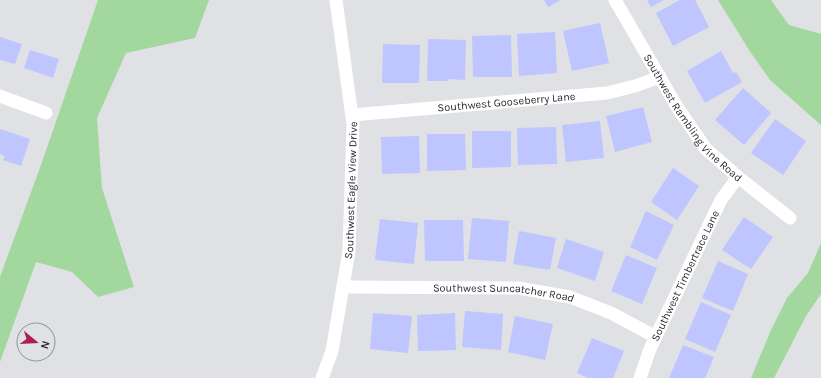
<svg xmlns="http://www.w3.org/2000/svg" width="821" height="378" viewBox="0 0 821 378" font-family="Karla,sans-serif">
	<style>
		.green { fill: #a2d89e }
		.building { fill: #bec5ff }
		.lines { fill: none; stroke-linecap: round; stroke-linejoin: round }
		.minor { stroke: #fff; stroke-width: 13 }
		.labels { text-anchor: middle; stroke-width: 3; stroke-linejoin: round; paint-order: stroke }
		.street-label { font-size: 11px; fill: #29292a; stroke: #e0e1e5 }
	</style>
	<rect width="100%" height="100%" fill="#e0e1e5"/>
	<path class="green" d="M98 0H209L195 38 126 53 97 118 102 188 134 287 98 297 72 272 36 262 0 362V277L42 162Z
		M718 0H771L789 25 821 34V125L770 80 749 50Z
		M821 243V294L806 316 774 378H751L771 330 787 298 808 273Z"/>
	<path class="building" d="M544 0H561L548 7Z
		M647 0H664L651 7Z
		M680 0H695L709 27 673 46 656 13Z
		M600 23 609 63 572 71 563 31Z
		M555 32 557 73 519 76 517 34Z
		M511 35 512 77H473L472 36Z
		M0 37 22 44 15 64 0 60Z
		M428 39 466 40 465 80 448 79V81H427Z
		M383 44 420 45 419 83H382Z
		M30 50 59 59 53 78 24 68Z
		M721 51 733 73 736 72 742 82 705 103 687 71Z
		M743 88 771 113 744 145 715 120Z
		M643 107 652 142 615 152 606 116Z
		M775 119 806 141 783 175 751 153Z
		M600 121 604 158 566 162 562 125Z
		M556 127 557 164 518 165 517 128Z
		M0 129 30 139 21 166 3 160 5 156 0 154Z
		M472 131H511V167L472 168Z
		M427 134H465L466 170 427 171Z
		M419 136 420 173 382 174 381 137Z
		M673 168 699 186 677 220 651 202Z
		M646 211 674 225 657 260 630 247Z
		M744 217 773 237 751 269 722 250Z
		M472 218 509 221 506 262 468 259Z
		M380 219 418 223 414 264 375 260Z
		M424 220H463L464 261H425Z
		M519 231 556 238 550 270 513 264Z
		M566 239 604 252 595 281 557 268Z
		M626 255 657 268 642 304 611 291Z
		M718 261 748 274 733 311 702 298Z
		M701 302 731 315 715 352 685 339Z
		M465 311 503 314 501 350 462 347Z
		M373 313 412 316 408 353 370 349Z
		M455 313 456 350 418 351 417 315Z
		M515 316 553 324 545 360 508 352Z
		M592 338 624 351 613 378H588L577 373Z
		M683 345 714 357 705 378H669Z"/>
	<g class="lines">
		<g class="minor">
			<path id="s1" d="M615 0 677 107 706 149 738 177 790 218"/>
			<path d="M0 96 46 113"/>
			<path id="s2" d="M352 115 607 93 635 86 660 77"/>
			<path id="s3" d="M343 287 518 288 570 297 611 313 656 337"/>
			<path id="s4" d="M322 378 332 351 349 251 353 124 336 0"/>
			<path id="s5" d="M640 378 650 349 699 246 721 200 738 177"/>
		</g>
	</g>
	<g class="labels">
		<g class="street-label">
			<text dy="4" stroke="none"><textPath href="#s2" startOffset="155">Southwest Gooseberry Lane</textPath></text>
			<text dy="4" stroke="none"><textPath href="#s1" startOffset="142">Southwest Rambling Vine Road</textPath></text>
			<text dy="4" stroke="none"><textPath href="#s4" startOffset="191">Southwest Eagle View Drive</textPath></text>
			<text dy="4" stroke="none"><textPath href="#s5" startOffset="112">Southwest Timbertrace Lane</textPath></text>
			<text dy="4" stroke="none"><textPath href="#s3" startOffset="161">Southwest Suncatcher Road</textPath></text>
		</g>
	</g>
	<g transform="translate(36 342) rotate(108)"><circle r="19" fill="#e0e1e5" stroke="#97979a"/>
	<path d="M0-3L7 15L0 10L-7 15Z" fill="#ae1e53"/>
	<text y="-6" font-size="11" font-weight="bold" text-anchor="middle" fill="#29292a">N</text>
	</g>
</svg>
